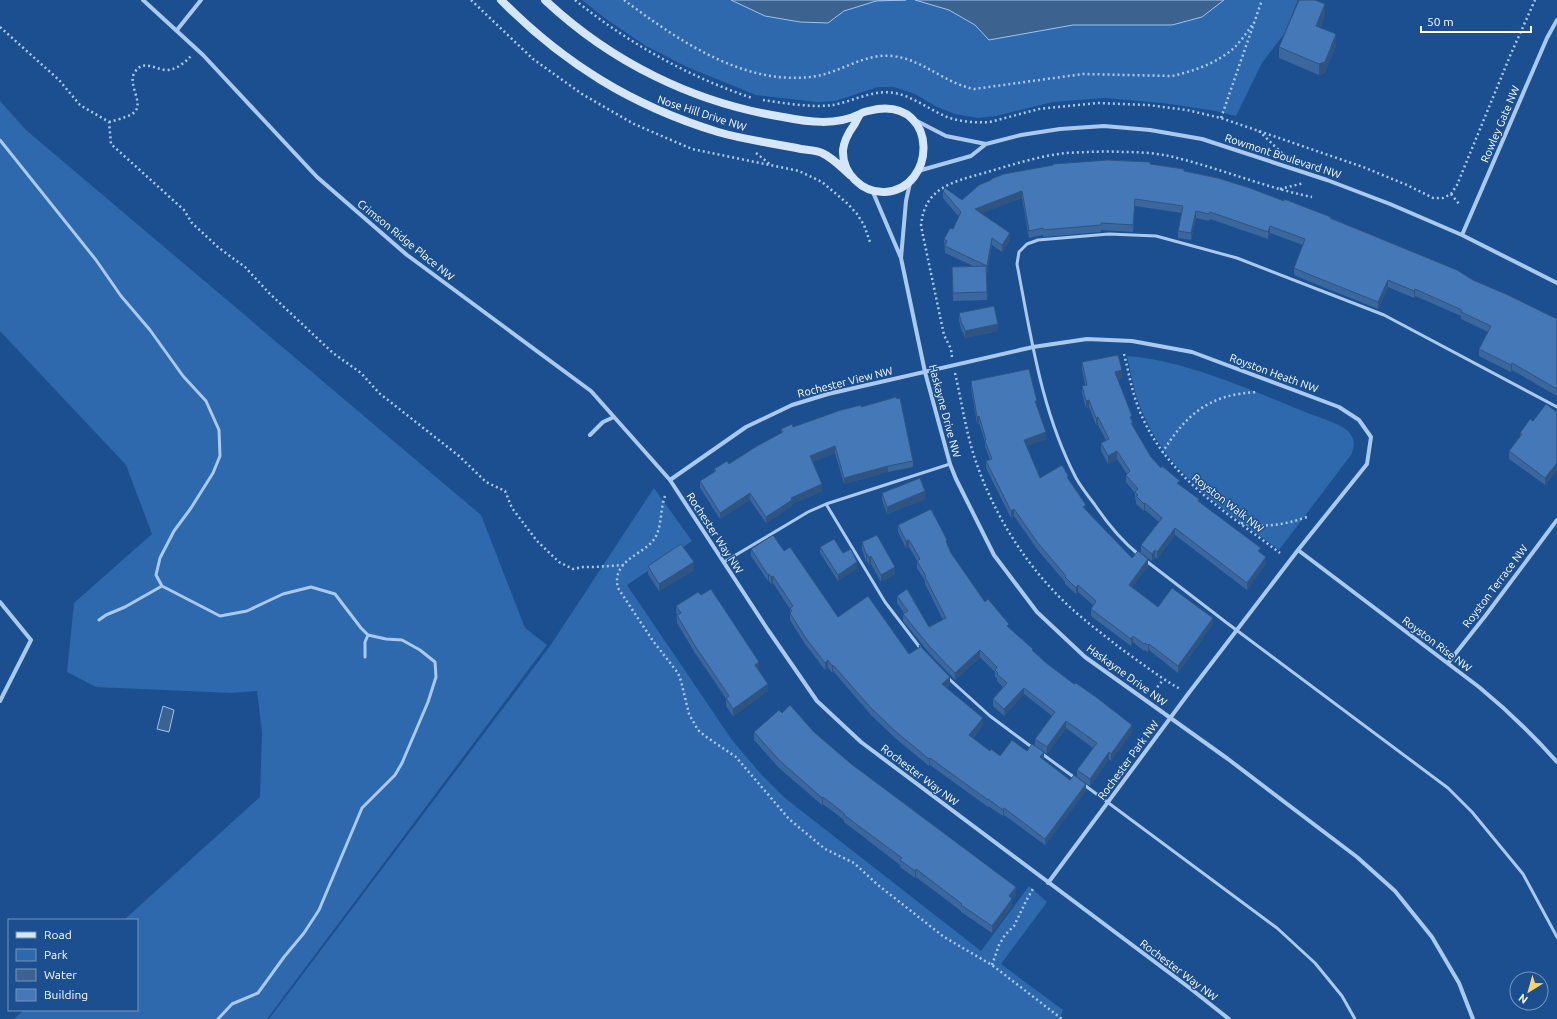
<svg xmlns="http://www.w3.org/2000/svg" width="1557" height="1019" viewBox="0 0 1557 1019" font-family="Ubuntu,sans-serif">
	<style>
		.green { fill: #2e69ad }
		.water { fill: #3c6290; stroke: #9cc4f0 }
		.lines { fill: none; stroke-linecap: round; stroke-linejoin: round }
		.path { stroke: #a9c9ee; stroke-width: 2.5; stroke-dasharray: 2 3; stroke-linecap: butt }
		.lane { stroke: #a9c9ee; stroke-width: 3 }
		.street { stroke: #a9c9ee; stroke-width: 4 }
		.secondary { stroke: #d6e6fa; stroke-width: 8 }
		.wall { fill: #3a679d }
		.shaded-wall { fill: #305480 }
		.building { fill: #4478b7; stroke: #305480 }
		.labels { text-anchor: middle; stroke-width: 3; stroke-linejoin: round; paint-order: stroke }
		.street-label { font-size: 11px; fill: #fff; stroke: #1b4f8f }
	</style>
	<rect width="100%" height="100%" fill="#1b4f8f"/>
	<path class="green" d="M582 0H1298L1284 34 1262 63 1236 116 1216 111 1163 103 1104 98 1053 102 996 116 978 118 955 114 937 107 915 94 894 87H878L835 101 817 102 756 95 687 67 646 46 606 19Z
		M0 101 26 130 481 515 525 628 547 645 267 1019H14L24 1010H137V920H124L260 797 262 732 257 691 231 693 96 687 67 672 74 603 152 534 126 465 0 331Z
		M1127 356C1185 360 1251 390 1305 412 1317 417 1340 423 1349 432 1355 439 1355 447 1351 455L1279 550C1224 508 1168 476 1141 409 1134 392 1131 374 1127 356Z
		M654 488 692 541 627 585 732 740 760 773 785 798 981 951 1029 886 1047 902 1001 964 1063 1010 1060 1019H269L550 646Z"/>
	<path class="water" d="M731 0H906L876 1 844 11 828 23 800 22 765 16Z
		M915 0H1224L1202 17 1172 25H1073L989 40 975 25 949 10Z
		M163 706 174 710 169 732 157 729Z"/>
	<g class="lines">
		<path class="path" d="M471 0 533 59 582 94 634 124 692 149 799 171 822 182 848 204 857 214 864 225 870 242
			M575 0C628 43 687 76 752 98
			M624 0C678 40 746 88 817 76 843 71 865 53 893 56 924 60 944 83 974 89L1083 74 1172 76C1194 71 1217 63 1234 48 1241 41 1247 32 1253 24
			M0 27 59 80 80 105 109 122 111 144 184 210 192 223 219 248 245 267 269 293 333 353 361 373 379 393 459 456 486 482 505 491 512 508 537 541 559 562 573 569 583 567H594L624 565
			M763 100C784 103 812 108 833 105 854 101 874 89 895 93 914 97 930 110 947 117 961 122 976 123 990 122L1039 109 1097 103 1148 105 1187 110 1221 118 1363 167 1407 185 1433 198H1443L1451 194 1457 185 1510 56 1535 0
			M1221 118 1262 0
			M109 122C116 120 125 118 132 114 147 105 126 85 135 72 143 58 157 71 168 70 178 69 185 62 191 56
			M1259 131 1286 157
			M756 153 771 165
			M1280 189 1304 183
			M1451 194 1459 204
			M1124 354C1129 373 1132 393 1140 412 1167 477 1226 512 1280 553
			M952 357 951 349 944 335 921 226C924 188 952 182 984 173 1011 165 1039 156 1066 153 1086 152 1105 151 1124 152 1139 152 1155 153 1169 156 1217 167 1263 187 1312 197
			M955 373C962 403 966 433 976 462 995 517 1028 569 1071 608 1086 622 1104 635 1120 648 1140 662 1159 677 1180 689
			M1162 453C1187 413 1210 394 1258 392
			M665 496C660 510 662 526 655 538 644 555 611 560 618 588L653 641 678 673 681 681 689 714 698 730 705 736 736 757 789 819 825 849 854 863 878 885 944 937 992 965 1062 1019
			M1241 523C1264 528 1284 525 1307 517
			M1151 695 1163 680
			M992 965 999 945 1005 935 1014 926 1026 901 1034 887"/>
		<path class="lane" d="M0 140 96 260 121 296 150 330 183 376 206 401 219 430 220 456 213 473 191 508 174 531 160 558 156 575 162 586 220 616 247 611 283 594 311 587 335 594 361 628 368 635 386 639 402 640 420 650 435 662 436 677 428 702 402 763 395 775 362 808 319 910 304 933 284 957 258 993 232 1004 218 1019
			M826 504 885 602 921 649
			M1139 555C1122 541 1107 523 1095 505 1088 496 1081 487 1076 478 1041 411 1031 336 1017 264L1019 252 1027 244 1038 240 1109 234 1156 236 1237 258 1384 315 1557 407
			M1145 560 1227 623 1448 788 1472 812 1523 874 1557 937
			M724 562 808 512 826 504 950 464
			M99 620 106 615 125 607 162 586
			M365 657V642L368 635
			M948 678 990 716 1033 748
			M1041 753 1075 778
			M1083 784 1277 928 1315 963 1342 996 1355 1019"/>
		<path class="street" d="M143 0 203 55 317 177 407 255 591 391 670 480 768 630 817 701 861 742 1191 989 1229 1019
			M177 30 201 0
			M915 120 946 136 986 144
			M918 171 971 156 986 144 1021 135 1060 129 1104 126 1150 130 1202 139 1327 180 1390 204 1462 235 1557 283
			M872 190 901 258 925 372 950 464 956 479 994 555 1037 612 1085 657 1228 759 1357 857 1395 891 1432 937 1459 983 1473 1019
			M1462 235 1547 38 1557 20
			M901 258 906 201 910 183
			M590 435 603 422 614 417
			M670 480 746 427 792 405 828 394 1033 347 1087 339 1132 341 1192 352 1339 407 1359 420 1371 437 1367 464 1298 550 1188 694 1048 883
			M1298 550 1479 687C1507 710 1533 735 1557 762
			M0 602 31 640 0 701
			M1448 663 1486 615 1557 520"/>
		<path class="secondary" d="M501 0C564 64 633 106 718 132 745 140 773 143 801 149 807 150 816 150 822 153 833 158 841 167 850 175
			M545 0C611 62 694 103 783 117 808 122 836 126 860 114
			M878 109C939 102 936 189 885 192 862 193 842 173 843 150 844 140 849 132 854 125 856 122 858 117 860 114 864 111 873 110 878 109Z"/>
	</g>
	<path class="wall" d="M1325 15 1320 28 1336 45 1325 73 1319 75 1279 58V47Z
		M1150 164 1184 171 1284 201 1331 218 1473 280 1557 319V396L1512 370 1511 372 1479 356V349L1488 332 1461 319V316L1415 296 1414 298 1388 287 1378 309 1308 281 1294 275V268L1303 245 1270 233 1268 239 1210 219 1209 221 1196 218 1191 240 1178 238V231L1182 213 1135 206 1133 232 1101 230V232L1043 237V235L1029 238 1022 198 981 213 1010 240 1002 252 992 245 987 273V300L953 301 952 267 973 266 945 253 944 239 953 229 959 217 943 198V191L962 200 991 181V179Z
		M959 313 998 331 965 338 963 332H962L959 321Z
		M1082 362 1122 378 1117 379 1132 421 1133 426 1151 457 1161 468 1180 485 1261 553 1266 564 1247 590 1175 535 1157 559 1155 557 1152 561 1141 553V545L1159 522 1145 510 1144 511 1136 504V501L1135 499V493L1126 482V475L1127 474 1117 459 1108 464 1101 451V443L1106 440 1098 425H1096L1089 407 1086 408 1082 393V386L1085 385 1082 369Z
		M971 381 1037 408 1046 439 1026 446 1040 478 1069 480 1086 510 1132 558 1148 566 1132 587 1158 607 1213 624 1178 673 1149 650 1148 652 1145 650 1144 651 1133 642 1131 646 1091 616V609L1093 605 1078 592 1076 594 1065 584V582L1037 549 1014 516 1011 518 986 468V461L990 460 985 447V442L979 423 977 424 971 388Z
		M861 407 913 461V467L888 472 844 484 835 453 812 462 822 491 792 504V506L766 523 750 500 720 519 700 488V481L714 472V469L729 464 781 433V429L793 427Z
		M1557 412V470L1545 485 1509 459V451L1520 437V433L1533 421Z
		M882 493 925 499 887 514 882 500Z
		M898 525 947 544 951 553 985 602 1009 628 1045 662 1132 732 1111 761 1109 759 1090 786 1077 777V770L1093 748 1066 728 1047 754 1035 746V739L1052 716 1024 694 1004 716 993 706V699L1003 687 997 681V678L995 677V672L980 657 955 680 930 654 903 621V614L904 613 897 603V596L929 627 943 620 925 584V581L917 568V561L909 547 906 548 898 532Z
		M862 542 895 574 881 582 871 564 869 565 867 561 866 562 862 549Z
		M820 547 843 553 857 568 838 581 820 553Z
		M751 549 784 551 838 617 909 654 919 648V645L950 684 946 688 983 725 973 738 990 751 1000 756 1027 751 1044 759 1043 760 1070 780 1086 791 1045 845 1004 815 1003 816 988 806V807L930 765 929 766 895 738 871 715 833 671 832 673 828 667 825 670 805 644 790 620V609L773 583 771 584 769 581H768L751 556Z
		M648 566 694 570 659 591 648 574Z
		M676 606 759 669 758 670 768 691 733 716 726 706V699L725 697 695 653 677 623Z
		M782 713 814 732 850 763 1016 895 1012 899V906L992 933 961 912V911L916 877 915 878 900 867V865L844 822V820L823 804 822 805 779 768 754 740V732Z"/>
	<path class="shaded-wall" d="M1325 4V15L1316 37V26Z
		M1336 34V45L1325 73 1319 75V64Z
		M1022 191V198L975 216V209Z
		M1135 199V206L1133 232V225Z
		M1196 211V218L1191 240V233Z
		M1270 226V233L1268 239V232Z
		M1010 233V240L1002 252V245Z
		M992 238V245L987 273V266Z
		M1388 280V287L1378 309V302Z
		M1415 289V296L1414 298V291Z
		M998 324V331L965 338V331Z
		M1512 363V370L1511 372V365Z
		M1122 370V378L1115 379V372Z
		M1089 400V407L1086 408V401Z
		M1035 401H1037V408Z
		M979 416V423L977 424V417Z
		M1098 417V425H1096V418Z
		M1046 432V439L1024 447V440Z
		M835 446V453L810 463V456Z
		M1117 451V459L1108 464V456Z
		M1557 463V470L1545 485V478Z
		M888 466V472L844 484V478Z
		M822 484V491L792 504V506L766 523V517L791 498Z
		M925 491V499L887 514V507Z
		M750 493V500L720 519V513Z
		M1145 503V510L1144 511V504Z
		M1014 509V516L1011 518V511Z
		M1175 528V535L1157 559V552Z
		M909 540V547L906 548V541Z
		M1155 550V557L1152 561V554Z
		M866 554H867V561L866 562Z
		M871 556V564L869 565V558Z
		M1266 557V564L1247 590V583Z
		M1148 559V566L1129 592V585Z
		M694 562V570L659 591V584Z
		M857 562V568L838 581V575Z
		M895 567V574L881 582V575Z
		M769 574V581H768V575Z
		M773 576V583L771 584V577Z
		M1078 585V592L1076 594V588Z
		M1213 618V624L1178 673V666Z
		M1133 636V642L1131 646V639Z
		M1149 644V650L1148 652V645Z
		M980 650V657L955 680V673Z
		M828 660V667L825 670V663Z
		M759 662V669L755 672V665Z
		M833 665V671L832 673V666Z
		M950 677V684L942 691V684Z
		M768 684V691L733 716V709Z
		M1024 688V694L1004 716V709Z
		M983 718V725L969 742V735Z
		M1066 721V728L1047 754V747Z
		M1132 725V732L1111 761V754Z
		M1044 752V759L1040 764V757Z
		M1109 752V759L1090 786V779Z
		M930 758V765L929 766V759Z
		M1086 784V791L1045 845V839Z
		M823 797V804L822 805V798Z
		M1004 808V815L1003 816V810Z
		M916 869V877L915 878V871Z
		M1016 887V895L1012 899V906L992 933V926L1009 896Z"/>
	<path class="building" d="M1299 0H1315L1325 4 1316 26 1336 34 1325 62 1319 64 1279 47Z
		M1108 160 1150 162V164L1184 169V171L1218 178 1250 188 1284 201V199L1331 217 1330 218 1457 270 1473 280 1508 295 1557 319V389L1512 363 1511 365 1479 349 1491 326 1461 312 1462 310 1415 289 1414 291 1388 280 1378 302 1308 274 1294 268 1305 239 1270 226 1268 232 1210 212 1209 214 1196 211 1191 233 1178 231 1183 206 1135 199 1133 225 1101 223V225L1043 230V228L1029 231 1022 191 975 209 1010 233 1002 245 992 238 987 266 945 246 947 241 944 239 950 228 953 229 961 212 943 191 945 188 962 200 979 185 991 180V179L1004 174 1053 165V164Z
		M986 266 987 292 953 293 952 267Z
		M994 306 998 324 965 331 963 325H962L959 313Z
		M1118 355 1122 370 1115 372 1132 416 1130 417 1133 423H1131L1151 457 1161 468 1162 466 1180 481 1177 483 1199 499 1198 501 1261 548 1258 551 1266 557 1247 583 1175 528 1157 552 1155 550 1152 554 1141 545 1162 518 1145 503 1144 504 1136 496 1138 495 1135 492 1138 489 1126 475 1130 471 1117 451 1108 456 1101 443 1109 439 1098 417 1096 418 1089 400 1086 401 1082 386 1087 385 1082 362Z
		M1029 369 1037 401H1035L1046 432 1024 440 1040 478 1062 465 1069 477H1067L1086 505 1083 507 1132 558 1138 551 1148 559 1129 585 1158 607 1172 588 1213 618 1178 666 1149 644 1148 645 1145 643 1144 644 1133 636 1131 639 1091 609 1096 601 1078 585 1076 588 1065 577 1066 576 1037 542 1014 509 1011 511 986 461 992 459 985 441 986 440 979 416 977 417 971 381Z
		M896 397 897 399 900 398 913 461 888 466 844 478 835 446 810 456 822 484 791 498 792 500 766 517 750 493 720 513 700 481 716 471 714 469 727 461 729 464 757 446 783 432 781 429 792 424 793 427 841 410 861 405V407Z
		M1546 404 1557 412V463L1545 478 1509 451 1522 434 1520 433 1530 419 1533 421Z
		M920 478 925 491 887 507 882 493Z
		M931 509 947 540 946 541 951 553 985 602 988 599 1009 624 1007 626 1033 649 1032 650 1045 662 1074 684 1076 683 1096 697 1132 725 1111 754 1109 752 1090 779 1077 770 1097 743 1066 721 1047 747 1035 739 1055 712 1024 688 1004 709 993 699 1007 683 997 674 998 673 995 670 997 667 980 650 955 673 930 647 903 614 908 611 897 596 907 589 929 627 946 618 925 577 926 576 917 561 920 559 909 540 906 541 898 525Z
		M773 535 784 551 790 547 838 617 868 596 909 654 920 647 919 645 950 677 942 684 983 718 969 735 990 751 991 749 1000 756 1012 740 1027 751 1032 744 1044 752 1040 757 1070 780 1074 775 1086 784 1045 839 1004 808 1003 810 988 799V800L930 758 929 759 895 731 871 708 833 665 832 666 828 660 825 663 805 637 790 613 792 611 790 608 793 606 773 576 771 577 769 574 768 575 751 549Z
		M877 535 895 567 881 575 871 556 869 558 867 554H866L862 542Z
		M834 539 843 553 851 549 857 562 838 575 820 547Z
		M681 544 694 562 659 584 648 566Z
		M711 589 759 662 755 665 768 684 733 709 726 698 729 696 725 690 695 646 677 615 681 613 676 606 698 592 701 595Z
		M790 705 814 732 850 763 1016 887 1009 896 1012 899 992 926 961 905 962 904 916 869 915 871 900 860 902 858 844 815 845 814 823 797 822 798 779 760 754 732 779 710 782 713Z"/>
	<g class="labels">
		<g class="street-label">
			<text transform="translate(702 113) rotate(18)" y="4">Nose Hill Drive NW</text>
			<text transform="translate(1500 124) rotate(-67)" y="4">Rowley Gate NW</text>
			<text transform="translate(1283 156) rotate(18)" y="4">Rowmont Boulevard NW</text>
			<text transform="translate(406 240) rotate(39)" y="4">Crimson Ridge Place NW</text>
			<text transform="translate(1274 373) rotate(20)" y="4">Royston Heath NW</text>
			<text transform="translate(845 382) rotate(-14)" y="4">Rochester View NW</text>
			<text transform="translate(945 411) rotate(75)" y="4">Haskayne Drive NW</text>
			<text transform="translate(1228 503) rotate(38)" y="4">Royston Walk NW</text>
			<text transform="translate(715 533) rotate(57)" y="4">Rochester Way NW</text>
			<text transform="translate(1495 586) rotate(-53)" y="4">Royston Terrace NW</text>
			<text transform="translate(1437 644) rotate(37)" y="4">Royston Rise NW</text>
			<text transform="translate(1127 675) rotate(36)" y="4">Haskayne Drive NW</text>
			<text transform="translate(1128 760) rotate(-54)" y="4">Rochester Park NW</text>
			<text transform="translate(920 775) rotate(37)" y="4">Rochester Way NW</text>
			<text transform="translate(1179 970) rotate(37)" y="4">Rochester Way NW</text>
		</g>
	</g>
	<rect x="8" y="919" width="130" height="92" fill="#1b4f8f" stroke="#7695bc"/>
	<rect x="16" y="932" width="20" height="6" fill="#d6e6fa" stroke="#7695bc"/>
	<text x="44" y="939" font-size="12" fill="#ffffff">Road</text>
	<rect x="16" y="949" width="20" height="12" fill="#2e69ad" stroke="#7695bc"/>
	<text x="44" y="959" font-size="12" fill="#ffffff">Park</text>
	<rect x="16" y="969" width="20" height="12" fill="#3c6290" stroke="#7695bc"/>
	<text x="44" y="979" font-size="12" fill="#ffffff">Water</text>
	<rect x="16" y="989" width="20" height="12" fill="#4478b7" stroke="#7695bc"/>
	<text x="44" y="999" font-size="12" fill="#ffffff">Building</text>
	<g transform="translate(1529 991) rotate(217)"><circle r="19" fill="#1b4f8f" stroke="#7695bc"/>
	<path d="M0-3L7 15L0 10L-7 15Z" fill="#ffd166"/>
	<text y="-6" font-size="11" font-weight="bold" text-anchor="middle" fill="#ffffff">N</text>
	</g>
	<path d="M1421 26v6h110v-6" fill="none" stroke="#ffffff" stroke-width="2"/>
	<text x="1427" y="26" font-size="12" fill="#ffffff" stroke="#1b4f8f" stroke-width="3" paint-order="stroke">50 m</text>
</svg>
